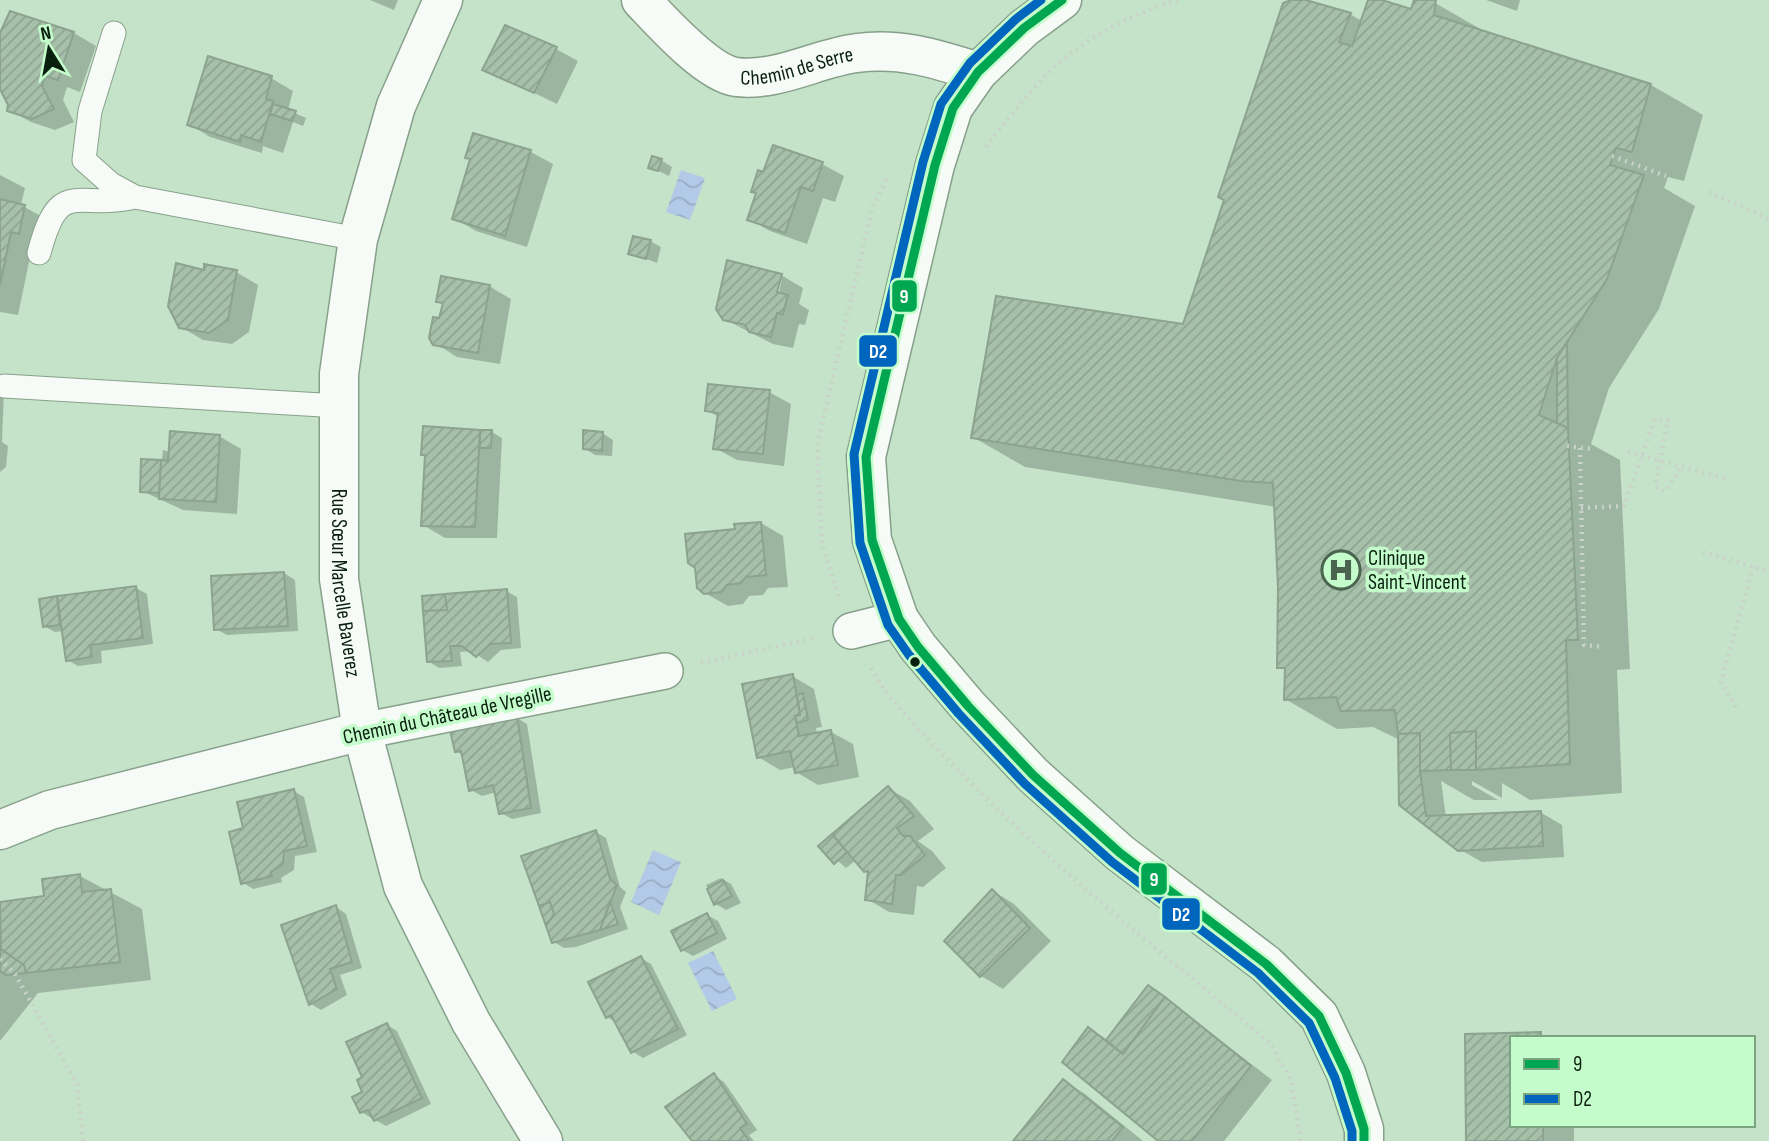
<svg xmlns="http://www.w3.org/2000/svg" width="1769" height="1141" viewBox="0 0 1769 1141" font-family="'Sofia Sans Condensed',sans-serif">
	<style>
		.water { fill: url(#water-waves) }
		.shadow { fill: #0003; fill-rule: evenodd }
		.building { fill: url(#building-hatch); stroke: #8ba38f; stroke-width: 2 }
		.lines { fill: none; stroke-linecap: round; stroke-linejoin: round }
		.service-casing { stroke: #88a08b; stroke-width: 25 }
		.pedestrian-casing { stroke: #88a08b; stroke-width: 38 }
		.minor-casing { stroke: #88a08b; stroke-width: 41 }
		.path { stroke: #c8d2ca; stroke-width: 4.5; stroke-dasharray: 2 5; stroke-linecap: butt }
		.service { stroke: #f6fbf7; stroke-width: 23 }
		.pedestrian { stroke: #f6fbf7; stroke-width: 35 }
		.minor { stroke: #f6fbf7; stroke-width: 38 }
		.bus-1-casing { stroke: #c4fdcb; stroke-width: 14 }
		.bus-2-casing { stroke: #c4fdcb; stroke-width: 14 }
		.bus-1 { stroke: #00a651; stroke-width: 9 }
		.bus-2 { stroke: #0065bd; stroke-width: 9 }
		.bus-dot { fill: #0a200f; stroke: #c4fdcb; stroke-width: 2.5 }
		.labels { text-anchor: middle; stroke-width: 7; stroke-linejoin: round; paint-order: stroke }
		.street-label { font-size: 21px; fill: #0a200f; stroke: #c4fdcb }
		.poi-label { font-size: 21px; fill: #0a200f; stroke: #c4fdcb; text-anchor: start }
		.line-badge { stroke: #c4fdcb; stroke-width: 2.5 }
		.badge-label { font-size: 19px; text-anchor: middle; font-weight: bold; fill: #fff }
	</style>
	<defs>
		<pattern id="water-waves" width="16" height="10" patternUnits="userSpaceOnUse" patternTransform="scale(1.75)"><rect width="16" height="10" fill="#b2cae7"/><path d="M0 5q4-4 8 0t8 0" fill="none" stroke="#98adc5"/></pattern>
		<pattern id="building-hatch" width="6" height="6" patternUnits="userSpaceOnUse" patternTransform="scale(1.75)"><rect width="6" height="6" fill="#a7c0aa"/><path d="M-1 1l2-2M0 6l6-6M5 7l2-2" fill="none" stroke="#8ea591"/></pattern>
	</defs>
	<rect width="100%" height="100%" fill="#c4e3c8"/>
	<path class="water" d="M681 170 705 178 690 220 666 212Z
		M653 850 681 862 659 915 631 902Z
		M713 951 737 999 712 1011 688 963Z"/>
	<path class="shadow" d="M370 0H398L394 10Z
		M1296 0 1350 14 1362 21 1370 0 1413 11 1416 0H1430L1489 34 1651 85 1703 115 1684 181 1668 177 1664 188 1695 206 1659 309 1609 388 1591 444 1620 460 1630 669 1617 670 1622 793 1530 800 1502 783V798L1472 781V785L1498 800H1474L1441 781 1446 817 1540 812 1562 825 1564 857 1482 862 1459 849 1401 804 1400 740 1373 727 1337 729 1285 699 1287 671 1279 667 1276 507 1025 467 973 437 1184 326Z
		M1486 0H1520L1517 11Z
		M12 13 74 33 96 46 80 92 67 87 63 100 74 122 55 130 31 122 9 110 10 104 0 85V35Z
		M556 49 578 61 557 104 485 69Z
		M271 78 293 91 288 110 306 118 303 126 293 122 283 153 263 146 262 153 210 137 189 124Z
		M474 135 531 152 553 164 527 247 476 231 454 218 471 160Z
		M661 160 672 167 669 176 650 167Z
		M822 164 844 176 835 202 823 198 807 244 770 231 749 219 757 194 753 191 764 175Z
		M0 175 25 188 21 205 46 219 33 243 18 315 0 312Z
		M650 241 661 247 657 263 630 253Z
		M205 272H236L258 285 249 332 232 344 203 340 181 327Z
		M781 275 803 288 799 304 809 310 805 325 799 324 793 348 773 344 724 319ZM778 279H782L777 301H773ZM738 322 753 328 738 325Z
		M489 286 511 299 500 364 457 357 435 343 444 305 438 302Z
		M0 387 4 389 2 442 8 446 6 467 0 472Z
		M769 392 791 404 784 466 737 460 715 448 719 417 706 410Z
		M424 428 492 432 502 438 497 538H445L423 525 427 457 423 454Z
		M602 433 613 440 612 456 595 455 584 448Z
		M219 436 241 449 237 514 183 510 142 491 161 462 169 463 162 459 163 450 170 452Z
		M761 523 783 536 788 587 768 588 763 595 749 596 743 604 728 606 705 593 737 530Z
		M284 573 295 580 298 631 227 635 216 629Z
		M136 588 147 594 153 644 101 651 102 663 78 666 67 660 63 631 55 632 44 626 41 600Z
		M506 591 517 597 521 648 501 650 488 662 471 651 460 652 462 666 439 668 428 661Z
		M792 676 814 689 822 727 816 728 817 734 831 732 853 744 859 777 818 785 796 772 795 767 780 770 758 757Z
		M517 718 527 724 541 813 512 819 501 813 497 792 482 796 471 790 464 756 456 751Z
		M888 788 910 801 934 829 918 841 932 851 946 868 923 887 917 886 914 915 889 912 867 899 870 873 856 860 846 868 821 846Z
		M294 791 304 797 317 852 295 856 294 870 281 878 282 882 253 889 242 882 245 829Z
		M596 832 606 838 620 887 626 892 620 907 628 929 576 947 564 948 554 942Z
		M80 876 142 909 151 980 38 993 0 1041V904L46 898Z
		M721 878 731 884 741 903 726 910 716 904 706 885Z
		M993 891 1014 904 1051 941 1003 989 981 976 947 941Z
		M336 907 346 914 362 968 340 975 347 995 321 1010 311 1004 283 926Z
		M707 915 718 921 727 939 693 956 682 950Z
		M641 958 651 964 687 1035 643 1058 632 1051 617 1023 607 1017Z
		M1159 993 1272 1080 1224 1141H1161L1089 1029 1108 1040Z
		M387 1025 397 1031 431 1104 386 1126 361 1112 364 1077Z
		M1541 1034 1547 1038H1512V1125H1574V1141H1468L1466 1035Z
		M714 1075 724 1082 757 1130 749 1135 754 1141H694L667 1107Z
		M1063 1081 1085 1094 1143 1141H1016Z"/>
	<path class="building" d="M1291 0H1306L1351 13 1339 42 1352 46 1368 0H1382L1411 9 1414 0H1436L1434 15 1651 84 1632 152 1616 148 1610 165 1644 175 1607 279 1557 358 1539 415 1568 428 1578 640H1566L1570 764 1476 770V731L1450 733 1451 770 1420 771V733L1398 734 1395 710 1341 711 1336 697 1284 700 1285 668H1277L1278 587 1273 483 1241 481 971 438 996 296 1183 324 1224 200 1218 197 1283 3Z
		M10 11 74 32 58 80 45 76 42 86 54 109 32 119 7 111 8 105 0 89V33Z
		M505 25 557 47 534 93 482 70Z
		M208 56 272 76 266 99 273 101 261 142 241 135 240 142 187 125Z
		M273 104 296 111 292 121 270 114Z
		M473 133 531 150 505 236 452 219 470 159 465 158Z
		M773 145 823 162 813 191 801 187 785 233 747 220 756 193 751 192 758 170 763 172Z
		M652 156 662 159 658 171 648 168Z
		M0 199 25 205 19 234 11 232 0 285Z
		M633 236 651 240 646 259 628 254Z
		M727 260 782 274 777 292 788 295 783 314 777 313 771 337 749 332 745 325 723 320 716 309Z
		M176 263 204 270V264L237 270 228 320 209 333 179 328 168 306Z
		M441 276 490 285 478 353 433 345 429 338 433 317 439 318 443 303 436 302Z
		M1567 342 1568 428 1557 423V358Z
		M708 384 770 390 763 454 713 449 718 413 705 411Z
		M423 426 480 430 475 527 421 526 425 455H421Z
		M480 430H492L491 448H480Z
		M583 430 603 432 602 451 583 449Z
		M170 431 220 435 216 502 159 499 161 460 168 461Z
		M141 459 161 460 159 493 140 492Z
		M761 522 766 575 746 577 741 583 727 585 721 592 704 594 697 588 695 568 688 563 685 534 735 529 734 524Z
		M284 572 288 626 214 630 211 576Z
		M136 586 143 638 90 645 92 657 66 661 57 596Z
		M507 589 511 643 490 644 476 657 462 646H450L452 661 427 662 423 611 447 610 445 594Z
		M445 594 447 610 423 611 422 596Z
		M57 596 60 625 43 627 39 599Z
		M793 674 800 715 795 716 799 736 831 730 838 765 795 773 790 751 757 758 742 684Z
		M803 693 808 720 797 723 795 716 800 715 797 695Z
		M517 716 531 808 499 814 493 785 469 791 461 751 455 752 450 730Z
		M1476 731V770H1451L1450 733Z
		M1420 733V771L1426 816 1541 811 1543 846 1458 851 1399 805 1398 734Z
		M888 786 914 816 897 828 903 836H910L925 855 901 875H896L892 904 865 900 868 871 864 872 832 834Z
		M294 789 307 846 284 851 283 864 271 872 272 876 241 884 229 832 243 828 237 802Z
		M596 830 610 879 617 885 600 930 552 943 546 926 554 914 550 902 539 906 521 856Z
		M832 834 847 852 834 864 818 846Z
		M80 874 82 892 111 889 120 962 26 973 24 965 1 949 0 902 44 896 42 879Z
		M723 880 732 896 714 905 707 889Z
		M992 889 1030 928 980 977 944 941Z
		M610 901 618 924 600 930Z
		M550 902 554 914 546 926 539 906Z
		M336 905 352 962 330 969 337 989 309 1005 281 925Z
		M707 913 717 933 681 951 671 931Z
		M0 936 1 949 24 965 26 973 6 975 0 971Z
		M641 956 678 1029 631 1053 611 1015 606 1018 588 982Z
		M1148 985 1165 997 1123 1054 1106 1040Z
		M1165 997 1251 1066 1192 1141H1158L1062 1062 1088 1027 1123 1054Z
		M387 1023 422 1098 374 1121 368 1110 360 1113 352 1097 362 1092 357 1080 362 1077 346 1042Z
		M1541 1032V1038H1512V1125H1543V1141H1466L1465 1034Z
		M714 1073 747 1124 740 1128 749 1141H692L665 1107Z
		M1063 1079 1123 1127 1112 1141H1013Z"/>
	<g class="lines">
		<g class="service-casing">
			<path id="service" d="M114 33 90 111 84 160 111 184 135 197 358 239
				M39 253C60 175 75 211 135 197
				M4 386 339 406"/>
		</g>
		<g class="pedestrian-casing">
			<path id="pedestrian" d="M851 631 899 619
				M362 731 665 671"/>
		</g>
		<g class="minor-casing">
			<g id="minor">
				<path id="s1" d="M443 0 396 106 358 239 339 374V579L362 731 403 886 471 1022 543 1141"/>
				<path id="s2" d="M641 0C661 21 707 73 736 77 778 82 817 58 857 53 900 47 937 59 978 72"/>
				<path d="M1062 0 1024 28 978 72 953 108 935 165 866 457 872 540 899 619 918 647 968 706 1033 775 1120 853 1266 964 1319 1016 1346 1073 1364 1129V1141"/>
				<path d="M0 830 50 810 362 731"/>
			</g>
		</g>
		<path class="path" d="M986 147C1046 68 1081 31 1178 0
			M1612 156 1666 176
			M1709 192 1769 219
			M1567 446 1591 449
			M1580 448 1584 645 1604 647
			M1628 452 1726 479
			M1581 508 1624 506 1655 419 1668 420 1655 486 1666 491 1682 466
			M1703 552 1769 571
			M839 596 822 544 817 445 873 205 888 177
			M701 663 815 638
			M871 668C892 706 927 738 957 769 1054 868 1164 955 1270 1043L1291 1080 1301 1141
			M1736 707 1721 682 1753 567
			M0 959 15 974 77 1084 83 1141"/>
		<use href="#service" class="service"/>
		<use href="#pedestrian" class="pedestrian"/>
		<use href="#minor" class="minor"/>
		<g class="bus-1-casing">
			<path id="bus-1" d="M1062 0 1024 28 978 72 953 108 935 165 866 457 872 540 899 619 918 647 968 706 1033 775 1120 853 1266 964 1319 1016 1346 1073 1364 1129V1141"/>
		</g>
		<g class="bus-2-casing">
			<path id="bus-2" d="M1041 0 1016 19 970 63 941 104 923 162 854 454 860 543 888 625 909 655 959 714 1025 784 1112 862 1258 973 1309 1023 1335 1078 1352 1131V1141"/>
		</g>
		<use href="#bus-1" class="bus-1"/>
		<use href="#bus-2" class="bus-2"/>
	</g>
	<defs>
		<g id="hospital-ring" transform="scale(2.0125)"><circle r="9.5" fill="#c4fdcb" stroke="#4b6450" stroke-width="1.5"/><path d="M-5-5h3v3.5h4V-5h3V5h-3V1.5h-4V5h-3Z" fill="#4b6450"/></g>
	</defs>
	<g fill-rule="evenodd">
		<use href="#hospital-ring" x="1341" y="570"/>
	</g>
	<circle class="bus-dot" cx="915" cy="662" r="6"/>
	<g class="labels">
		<g class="street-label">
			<text dy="7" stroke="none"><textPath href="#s2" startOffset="186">Chemin de Serre</textPath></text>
			<text dy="7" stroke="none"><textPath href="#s1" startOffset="600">Rue Sœur Marcelle Baverez</textPath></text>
			<text transform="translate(447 715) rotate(-12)" y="7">Chemin du Château de Vregille</text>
		</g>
		<g class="poi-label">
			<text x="1368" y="565">Clinique<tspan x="1368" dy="24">Saint-Vincent</tspan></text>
		</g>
	</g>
	<g class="line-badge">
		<rect x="891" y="279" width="27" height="34" rx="7" fill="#00a651"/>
		<rect x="858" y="334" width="40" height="34" rx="7" fill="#0065bd"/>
		<rect x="1140" y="862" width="28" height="34" rx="7" fill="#00a651"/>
		<rect x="1161" y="897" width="40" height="34" rx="7" fill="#0065bd"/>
	</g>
	<g class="badge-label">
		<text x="904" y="303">9</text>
		<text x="878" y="358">D2</text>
		<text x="1154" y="886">9</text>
		<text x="1181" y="921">D2</text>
	</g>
	<rect x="1510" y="1036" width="245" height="91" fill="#c4fdcb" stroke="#7aa580" stroke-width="2"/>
	<rect x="1524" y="1059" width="35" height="10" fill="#00a651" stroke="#7aa580" stroke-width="2"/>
	<text x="1573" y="1071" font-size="21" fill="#0a200f">9</text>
	<rect x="1524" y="1094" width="35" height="10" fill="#0065bd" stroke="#7aa580" stroke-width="2"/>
	<text x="1573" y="1106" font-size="21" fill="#0a200f">D2</text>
	<g transform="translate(49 49) rotate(349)" stroke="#c4fdcb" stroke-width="5" paint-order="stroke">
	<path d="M0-5L12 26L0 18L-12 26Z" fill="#0a200f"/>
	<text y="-10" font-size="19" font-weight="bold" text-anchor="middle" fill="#0a200f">N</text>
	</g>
</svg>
